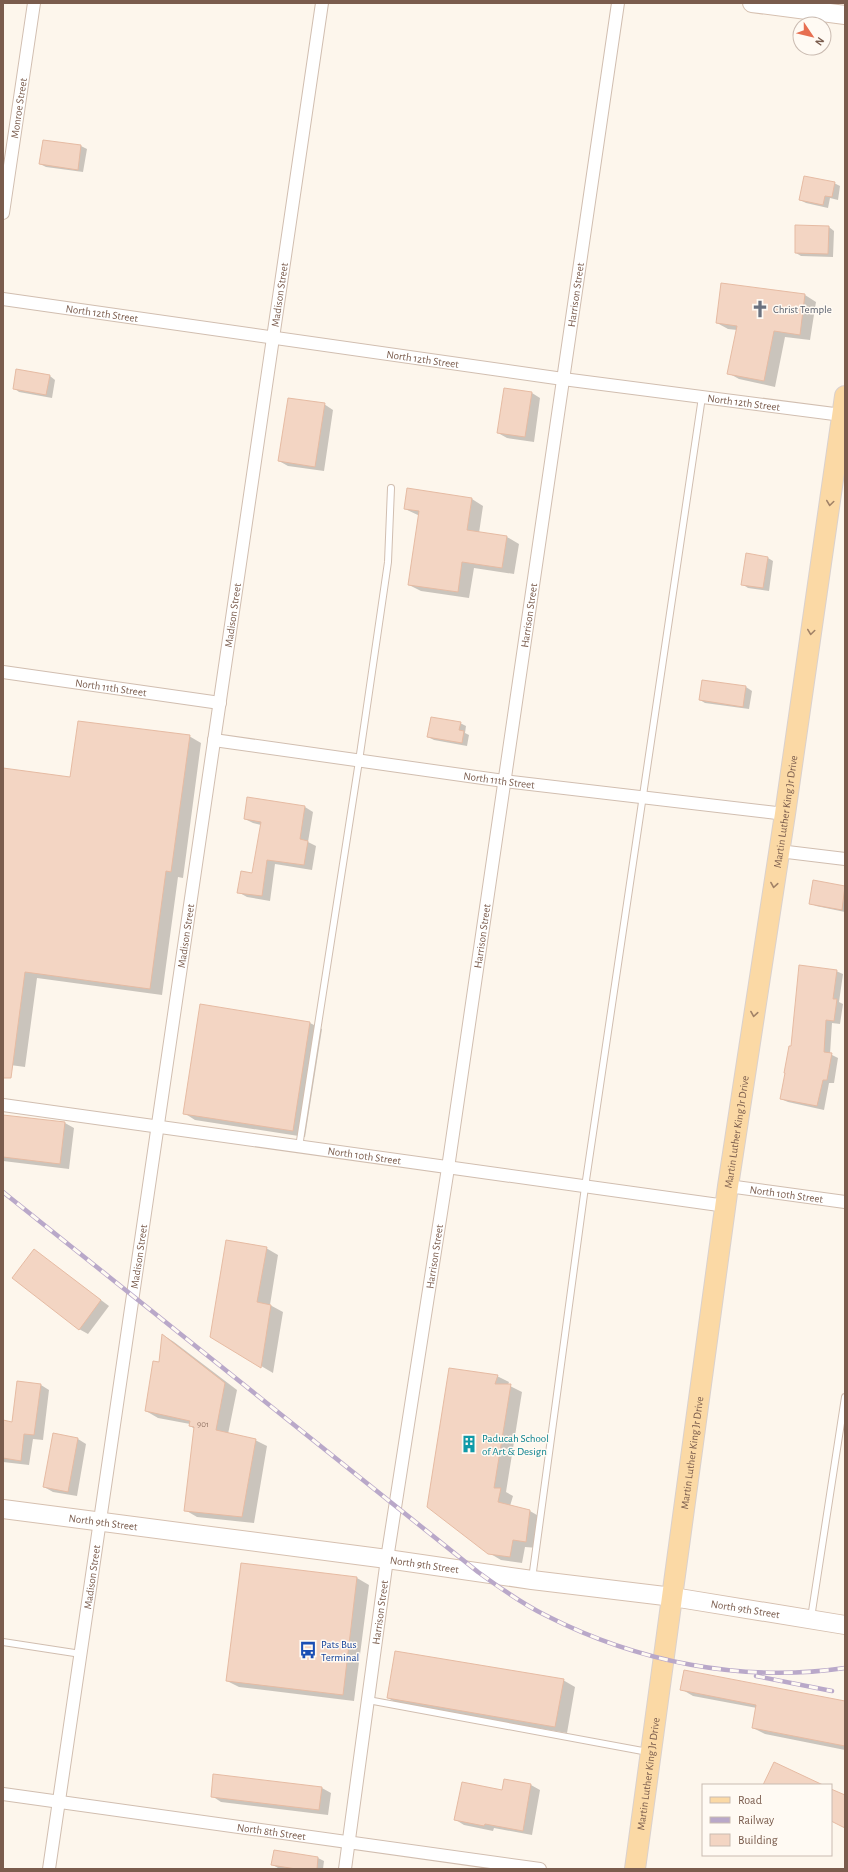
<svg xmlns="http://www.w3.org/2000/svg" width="848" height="1872" viewBox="0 0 848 1872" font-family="'Alegreya Sans',sans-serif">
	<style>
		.shadow { fill: #0003 }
		.building { fill: #f3d5c3; stroke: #e6bba3 }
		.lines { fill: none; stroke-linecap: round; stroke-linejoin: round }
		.lane-casing { stroke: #d1beb0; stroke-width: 8 }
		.street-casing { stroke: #d1beb0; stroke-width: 14 }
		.secondary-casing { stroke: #d6c0b0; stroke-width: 20 }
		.primary-casing { stroke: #dad1cd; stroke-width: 22 }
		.lane { stroke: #fff; stroke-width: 6 }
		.street { stroke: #fff; stroke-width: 12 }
		.secondary { stroke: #fff; stroke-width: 18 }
		.primary { stroke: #fbd9a5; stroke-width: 20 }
		.rail-casing { stroke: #b9a8c9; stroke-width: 4.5 }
		.rail { stroke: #fffaf3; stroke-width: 3; stroke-dasharray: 9; stroke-linecap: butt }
		.oneway { stroke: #a18267 }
		.labels { text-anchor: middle; stroke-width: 3; stroke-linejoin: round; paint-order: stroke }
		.number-label { font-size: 9px; fill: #987a6a }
		.street-label { font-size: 11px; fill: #7a5c4d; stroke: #fffaf3 }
		.worship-label { font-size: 11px; fill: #5b616d; stroke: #fffaf3; text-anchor: start }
		.culture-label { font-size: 11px; fill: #0d838f; stroke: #fffaf3; text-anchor: start }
		.transit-label { font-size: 11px; fill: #164399; stroke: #fffaf3; text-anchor: start }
	</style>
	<rect width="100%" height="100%" fill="#fdf6ec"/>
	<path class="shadow" d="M44 141 81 146 87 149 83 172 46 167 40 164Z
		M834 183 840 186 838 200 830 198 828 208 806 203 800 200Z
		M829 227 834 231 833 257 801 256 796 253Z
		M722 284 805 295 816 302 810 340 785 337 775 387 739 379 728 373 737 330 728 329 717 323Z
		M50 376 55 380 52 398 19 392 14 388Z
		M532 393 540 398 534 442 507 438 498 433Z
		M324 404 333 410 324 471 288 466 279 461Z
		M472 499 483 506 479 533 507 537 519 544 514 574 474 568 469 598 421 591 409 585 420 516 405 509Z
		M768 558 773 561 769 591 748 588 742 584Z
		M702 681 746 687 752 691 749 709 705 703 700 700Z
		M460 723 466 726 465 733 469 735 467 746 434 740 428 737Z
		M189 736 201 743 183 878 178 877 162 995 37 978 25 1067 3 1064V769L71 778Z
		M305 807 313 812 308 842 316 846 312 870 275 864 270 901 247 897 238 892 253 874 261 825 253 823 245 819Z
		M814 881 845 887V912L816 906 810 903Z
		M836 971 843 974 839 1002 843 1004 840 1024 832 1023 830 1054 838 1058 834 1083H829L824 1110 788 1102 781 1099 792 1047Z
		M201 1006 310 1023 322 1029 305 1137 195 1120 184 1113Z
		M3 1116 65 1123 74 1128 69 1169 3 1161Z
		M266 1248 278 1255 270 1305 283 1312 273 1373 211 1336Z
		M34 1250 109 1306 88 1334 79 1329Z
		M163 1335 174 1342 237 1390 228 1434 255 1440 267 1446 254 1523 197 1517 185 1510 195 1429 190 1426V1424L158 1418 146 1411 160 1363Z
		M497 1376 509 1382 508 1385 522 1392 506 1492 513 1496 510 1506 530 1511 542 1518 538 1548 525 1547 522 1563 501 1560 489 1553 428 1506Z
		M41 1385 49 1390 43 1440 33 1439 29 1465 3 1462V1421L13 1423Z
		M78 1439 86 1444 77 1496 53 1492 44 1487Z
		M242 1564 357 1578 369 1585 354 1701 239 1687 227 1681Z
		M563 1680 575 1687 567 1733 400 1705 388 1698Z
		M681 1689 845 1702V1750L765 1734 753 1728 757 1708 693 1696Z
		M214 1775 322 1788 331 1793 328 1815 221 1802 212 1796Z
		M504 1781 531 1785 540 1790 532 1835 494 1828 493 1831 464 1825 456 1820 503 1791Z
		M274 1851 318 1858 324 1861 323 1869 278 1868 273 1865Z"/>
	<path class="building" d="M43 140 81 145 78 170 39 164Z
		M804 176 835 182 832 197 825 196 823 205 799 200Z
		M795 225 829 226 828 254 795 253Z
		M721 283 805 294 800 335 774 331 764 381 727 374 737 326 716 323Z
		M16 369 50 375 46 395 13 389Z
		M504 388 532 392 525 437 497 433Z
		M288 398 325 403 315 467 278 461Z
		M407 488 472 498 467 530 507 536 502 568 462 562 458 592 408 585 419 511 404 509Z
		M746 553 768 557 763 588 741 585Z
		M702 680 746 686 743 707 699 700Z
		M431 717 461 722 459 730 464 731 462 743 427 737Z
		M78 721 190 735 171 872 166 871 150 989 25 972 11 1078H3V768L70 777Z
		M247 797 305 806 300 839 308 841 304 865 267 860 262 896 237 893 241 871 252 873 261 822 244 819Z
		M813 880 845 886 842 910 809 904Z
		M799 965 837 970 833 999H837L834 1021 826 1020 824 1052 832 1053 827 1080H823L817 1106 780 1099 785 1073H784L789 1046H791Z
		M200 1004 310 1022 293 1131 183 1114Z
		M3 1115 65 1122 60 1164 3 1157Z
		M226 1240 267 1247 257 1302 271 1305 261 1368 210 1337Z
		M34 1249 101 1300 79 1330 12 1278Z
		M162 1334 225 1383 216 1430 256 1439 242 1517 184 1511 194 1427 189 1426 190 1421 145 1411 153 1361 159 1362Z
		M449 1368 498 1375 495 1384H511L494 1488H501L498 1502 530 1510 526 1542 513 1540 510 1557 488 1554 427 1507Z
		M17 1381 41 1384 34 1435 24 1434 21 1461 3 1458V1420L12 1422Z
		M53 1433 78 1438 68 1492 43 1487Z
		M241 1563 357 1577 343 1695 226 1681Z
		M395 1651 564 1679 555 1727 387 1698Z
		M684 1670 845 1701V1746L752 1728 756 1705 680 1690Z
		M774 1762 823 1785H763Z
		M213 1774 322 1787 319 1810 211 1797Z
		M504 1779 531 1784 523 1831 485 1824 484 1826 454 1820 462 1782 502 1790Z
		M831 1789 845 1795V1828L831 1821Z
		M274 1850 318 1857 317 1869H296L271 1865Z"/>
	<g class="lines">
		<g class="lane-casing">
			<path id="lane" d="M299 1147 359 761 388 562 391 488
				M532 1579 585 1187 702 397
				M811 1618 845 1397
				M3 1642 81 1654
				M368 1700 648 1752"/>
		</g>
		<g class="street-casing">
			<g id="street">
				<path id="s1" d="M3 213 34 3"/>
				<path id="s2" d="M3 299 563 379 842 415"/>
				<path id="s3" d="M3 672 220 703"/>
				<path id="s4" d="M214 740 504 781 785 814"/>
				<path d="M779 851 845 859"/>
				<path id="s5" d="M3 1105 726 1206"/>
				<path id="s6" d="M728 1186 845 1202"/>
				<path id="s7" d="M3 1794 540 1869"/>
				<path id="s8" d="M49 1869 322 3"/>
				<path id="s9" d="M345 1869 387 1559 448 1168 618 3"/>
			</g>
		</g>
		<g class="secondary-casing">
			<g id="secondary">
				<path d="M752 3 845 15"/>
				<path id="s10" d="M3 1509 387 1559 532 1580 673 1597 845 1625"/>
			</g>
		</g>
		<g class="primary-casing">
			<g id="primary">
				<path id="s11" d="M635 1869 728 1186 785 814 845 396"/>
			</g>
		</g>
		<use href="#lane" class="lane"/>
		<use href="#street" class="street"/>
		<use href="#secondary" class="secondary"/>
		<use href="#primary" class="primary"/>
		<g class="rail-casing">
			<path id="rail" d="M3 1192 478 1572C500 1588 521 1603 545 1615 637 1662 742 1683 845 1668
				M756 1676 832 1691"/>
		</g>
		<use href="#rail" class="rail"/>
	</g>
	<defs><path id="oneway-chevron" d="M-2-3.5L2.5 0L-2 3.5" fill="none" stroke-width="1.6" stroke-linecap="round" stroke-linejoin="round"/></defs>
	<g class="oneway">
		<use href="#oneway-chevron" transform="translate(830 503) rotate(98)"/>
		<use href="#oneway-chevron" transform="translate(811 632) rotate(98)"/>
		<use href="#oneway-chevron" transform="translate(774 885) rotate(99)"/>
		<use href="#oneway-chevron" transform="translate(754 1014) rotate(99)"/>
	</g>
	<defs>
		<g id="church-bare" transform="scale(1.38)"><path d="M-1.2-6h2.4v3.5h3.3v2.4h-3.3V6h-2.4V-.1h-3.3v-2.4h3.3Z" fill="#6b7280" stroke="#fffaf3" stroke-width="2.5" paint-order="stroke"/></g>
		<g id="building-bare" transform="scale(1.38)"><path d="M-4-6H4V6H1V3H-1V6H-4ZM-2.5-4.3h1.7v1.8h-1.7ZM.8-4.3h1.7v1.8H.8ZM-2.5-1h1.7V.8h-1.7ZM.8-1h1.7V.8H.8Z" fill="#0f9aa8" stroke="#fffaf3" stroke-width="2.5" paint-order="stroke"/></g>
		<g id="bus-bare" transform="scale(1.38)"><path d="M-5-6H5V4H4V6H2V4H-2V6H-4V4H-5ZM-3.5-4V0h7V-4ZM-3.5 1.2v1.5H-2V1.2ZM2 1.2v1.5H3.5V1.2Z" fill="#1a4fb4" stroke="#fffaf3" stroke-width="2.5" paint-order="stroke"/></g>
	</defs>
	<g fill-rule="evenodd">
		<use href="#church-bare" x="760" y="309"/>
		<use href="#building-bare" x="469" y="1444"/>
		<use href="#bus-bare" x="308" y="1650"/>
	</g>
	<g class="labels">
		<g class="number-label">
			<text x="203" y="1427">901</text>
		</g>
		<g class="street-label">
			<text dy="4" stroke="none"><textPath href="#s1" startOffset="106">Monroe Street</textPath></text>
			<text dy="4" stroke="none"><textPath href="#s8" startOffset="1591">Madison Street</textPath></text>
			<text dy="4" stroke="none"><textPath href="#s9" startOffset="1591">Harrison Street</textPath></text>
			<text dy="4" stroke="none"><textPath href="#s2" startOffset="100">North 12th Street</textPath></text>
			<text dy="4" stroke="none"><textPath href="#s2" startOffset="424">North 12th Street</textPath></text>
			<text dy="4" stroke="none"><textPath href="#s2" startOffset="748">North 12th Street</textPath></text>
			<text dy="4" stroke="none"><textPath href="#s8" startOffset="1267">Madison Street</textPath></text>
			<text dy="4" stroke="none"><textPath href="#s9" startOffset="1267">Harrison Street</textPath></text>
			<text dy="4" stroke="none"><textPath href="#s3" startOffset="109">North 11th Street</textPath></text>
			<text dy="4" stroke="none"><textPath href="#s4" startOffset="288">North 11th Street</textPath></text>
			<text dy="4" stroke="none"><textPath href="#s11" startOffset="1068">Martin Luther King Jr Drive</textPath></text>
			<text dy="4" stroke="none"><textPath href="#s8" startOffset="943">Madison Street</textPath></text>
			<text dy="4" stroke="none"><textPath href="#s9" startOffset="943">Harrison Street</textPath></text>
			<text dy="4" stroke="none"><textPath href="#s11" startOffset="744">Martin Luther King Jr Drive</textPath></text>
			<text dy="4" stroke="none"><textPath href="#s5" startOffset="365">North 10th Street</textPath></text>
			<text dy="4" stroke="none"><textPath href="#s6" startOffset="59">North 10th Street</textPath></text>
			<text dy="4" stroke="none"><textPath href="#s9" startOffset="619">Harrison Street</textPath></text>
			<text dy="4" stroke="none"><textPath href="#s8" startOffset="619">Madison Street</textPath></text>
			<text dy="4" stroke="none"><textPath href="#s11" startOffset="420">Martin Luther King Jr Drive</textPath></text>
			<text dy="4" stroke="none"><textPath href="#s10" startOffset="101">North 9th Street</textPath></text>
			<text dy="4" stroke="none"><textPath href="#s10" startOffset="425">North 9th Street</textPath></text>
			<text dy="4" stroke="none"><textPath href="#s8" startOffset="295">Madison Street</textPath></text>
			<text dy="4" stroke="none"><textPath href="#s10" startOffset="749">North 9th Street</textPath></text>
			<text dy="4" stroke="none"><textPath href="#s9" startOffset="259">Harrison Street</textPath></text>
			<text dy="4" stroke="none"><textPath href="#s11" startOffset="96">Martin Luther King Jr Drive</textPath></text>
			<text dy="4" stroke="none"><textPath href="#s7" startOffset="271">North 8th Street</textPath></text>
		</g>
		<g class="worship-label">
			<text x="773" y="313">Christ Temple</text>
		</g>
		<g class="culture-label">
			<text x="482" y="1442">Paducah School<tspan x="482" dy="13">of Art &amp; Design</tspan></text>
		</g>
		<g class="transit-label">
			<text x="321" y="1648">Pats Bus<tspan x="321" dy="13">Terminal</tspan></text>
		</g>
	</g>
	<rect width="848" height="1872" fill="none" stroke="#7a5c4d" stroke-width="8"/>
	<rect x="702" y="1784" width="130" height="72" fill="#fffaf3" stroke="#cabbb1"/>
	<rect x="710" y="1797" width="20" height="6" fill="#fbd9a5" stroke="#cabbb1"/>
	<text x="738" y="1804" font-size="12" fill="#7a5c4d">Road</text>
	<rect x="710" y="1817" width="20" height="6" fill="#b9a8c9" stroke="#cabbb1"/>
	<text x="738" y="1824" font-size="12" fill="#7a5c4d">Railway</text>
	<rect x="710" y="1834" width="20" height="12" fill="#f3d5c3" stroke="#cabbb1"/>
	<text x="738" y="1844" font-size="12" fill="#7a5c4d">Building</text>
	<g transform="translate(812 36) rotate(125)"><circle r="19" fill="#fffaf3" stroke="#cabbb1"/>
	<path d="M0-3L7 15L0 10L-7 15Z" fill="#e76f51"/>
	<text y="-6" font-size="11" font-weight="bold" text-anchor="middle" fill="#7a5c4d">N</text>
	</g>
</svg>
